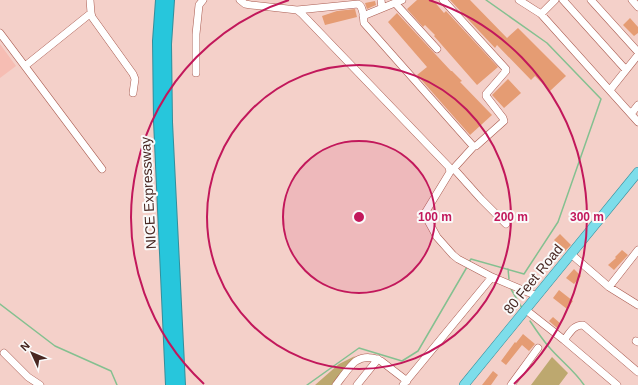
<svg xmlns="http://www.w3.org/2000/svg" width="638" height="385" viewBox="0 0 638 385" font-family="Arial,sans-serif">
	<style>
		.built { fill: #f6bdb3 }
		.green { fill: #bda86f }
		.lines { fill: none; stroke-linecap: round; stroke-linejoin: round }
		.stream { stroke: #84c090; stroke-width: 1.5 }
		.building { fill: #e59c73 }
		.minor-casing { stroke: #aa5c51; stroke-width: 8 }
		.major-casing { stroke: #338e9b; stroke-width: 10 }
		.highway-casing { stroke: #338e9b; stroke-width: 12 }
		.minor { stroke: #fff; stroke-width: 7 }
		.major { stroke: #7dddea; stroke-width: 9 }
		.highway { stroke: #27c6dc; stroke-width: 10 }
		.ring { fill: none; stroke: #c2185b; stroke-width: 2 }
		.labels { text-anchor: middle; stroke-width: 4; stroke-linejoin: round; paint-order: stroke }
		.street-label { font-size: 14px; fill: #482722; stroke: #fafafa }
		.centre { fill: #c2185b; stroke: #fafafa; stroke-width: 2 }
		.ring-label { font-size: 12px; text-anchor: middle; font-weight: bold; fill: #c2185b; stroke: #fafafa; stroke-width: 4; stroke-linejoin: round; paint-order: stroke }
	</style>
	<rect width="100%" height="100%" fill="#f4d0c9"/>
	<path class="built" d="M0 44 16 66 0 78Z"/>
	<path class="green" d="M355 356 332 385H315L339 364Z
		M552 357 568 373 559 385H531Z"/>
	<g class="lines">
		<path class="stream" d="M469 262 471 259 524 274 558 222 601 99 547 43 486 0
			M508 269 509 279
			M511 289 522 308
			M0 304 55 346 111 371 117 385
			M530 321C536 330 542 339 549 347 560 360 575 371 584 385
			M307 385 359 348 402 361 418 351 467 267"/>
	</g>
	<path class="building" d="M417 0H433L444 13 446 11 498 67 477 85 434 36 435 35 425 25 423 27 407 9Z
		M450 0H470L507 38 518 28 566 76 550 91 535 76 531 80 497 45 495 48Z
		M375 1 376 5 367 9 365 3Z
		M355 9 357 17 325 25 322 16 337 11Z
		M397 13 451 71H452L462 81 460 82 492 115 470 135 417 75 427 67 388 22Z
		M630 18 638 27V33L634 36 623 25Z
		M508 79 521 93 504 108 492 95Z
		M560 234 571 245 565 251 554 240Z
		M622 250 628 255 614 270 608 265 616 258 615 257Z
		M574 269 581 276 574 284 566 278Z
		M559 290 573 301 567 309 553 298Z
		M553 317 561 324 557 328 549 321Z
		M523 334 535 344 529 351 522 345 506 365 501 361 515 342 516 343Z
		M493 371 498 375 491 385H482Z"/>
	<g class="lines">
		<g class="minor-casing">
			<path id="minor" d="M90 0 91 13 92 17 133 74 135 79 133 93
				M240 0 245 4 251 5 297 10 302 14 449 167 450 172 425 213 426 217 437 237 453 255 458 259 492 277 537 296
				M381 0 382 8
				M519 0 541 14 638 122
				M563 0 626 70
				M591 0 638 52
				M632 0 638 7
				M395 3 437 49
				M297 10 358 4C364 7 363 17 364 23L473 146H476L504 121 503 118 486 96V94L506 71V69L443 0
				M541 14 555 0
				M363 16 402 0
				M0 33 102 169
				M25 66 91 13
				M196 73V34L198 15 199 5 203 0
				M610 90 638 55
				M631 114 638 105
				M474 146 455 167V170L481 199 506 224
				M571 254 609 287 638 305
				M609 287 638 250
				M526 310 564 340 617 385
				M564 340C570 333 573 325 583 325L638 372
				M636 341 638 342
				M4 353 28 377 40 385
				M336 385C340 380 352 363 356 361 364 356 374 357 381 361L407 381
				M357 385 378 359
				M403 385 492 277
				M511 385 538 348"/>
		</g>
		<g class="major-casing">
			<path id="major" d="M464 385 638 172"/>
		</g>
		<g class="highway-casing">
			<path id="highway" d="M161 0 158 41 159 121 171 385
				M169 0 166 44 167 122 180 385"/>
		</g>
		<use href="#minor" class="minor"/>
		<use href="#major" class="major"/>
		<use href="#highway" class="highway"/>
	</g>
	<circle cx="359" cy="217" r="76" fill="#c2185b" fill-opacity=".12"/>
	<g class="ring">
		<circle cx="359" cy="217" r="76"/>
		<circle cx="359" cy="217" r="152"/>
		<path d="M204 384A228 228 0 0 1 289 0M429 0A228 228 0 0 1 514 384"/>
	</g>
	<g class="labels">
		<g class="street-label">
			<text transform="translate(148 193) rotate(-93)" y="5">NICE Expressway</text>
			<text transform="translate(533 279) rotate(-51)" y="5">80 Feet Road</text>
		</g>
	</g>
	<circle cx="359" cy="217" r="6" class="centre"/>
	<g class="ring-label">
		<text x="435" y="221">100 m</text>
		<text x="511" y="221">200 m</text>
		<text x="587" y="221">300 m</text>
	</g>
	<g transform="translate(32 353) rotate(314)" stroke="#fafafa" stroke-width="3" paint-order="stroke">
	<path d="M0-3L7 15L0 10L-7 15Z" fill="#482722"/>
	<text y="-6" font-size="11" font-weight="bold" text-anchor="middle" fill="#482722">N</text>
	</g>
</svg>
